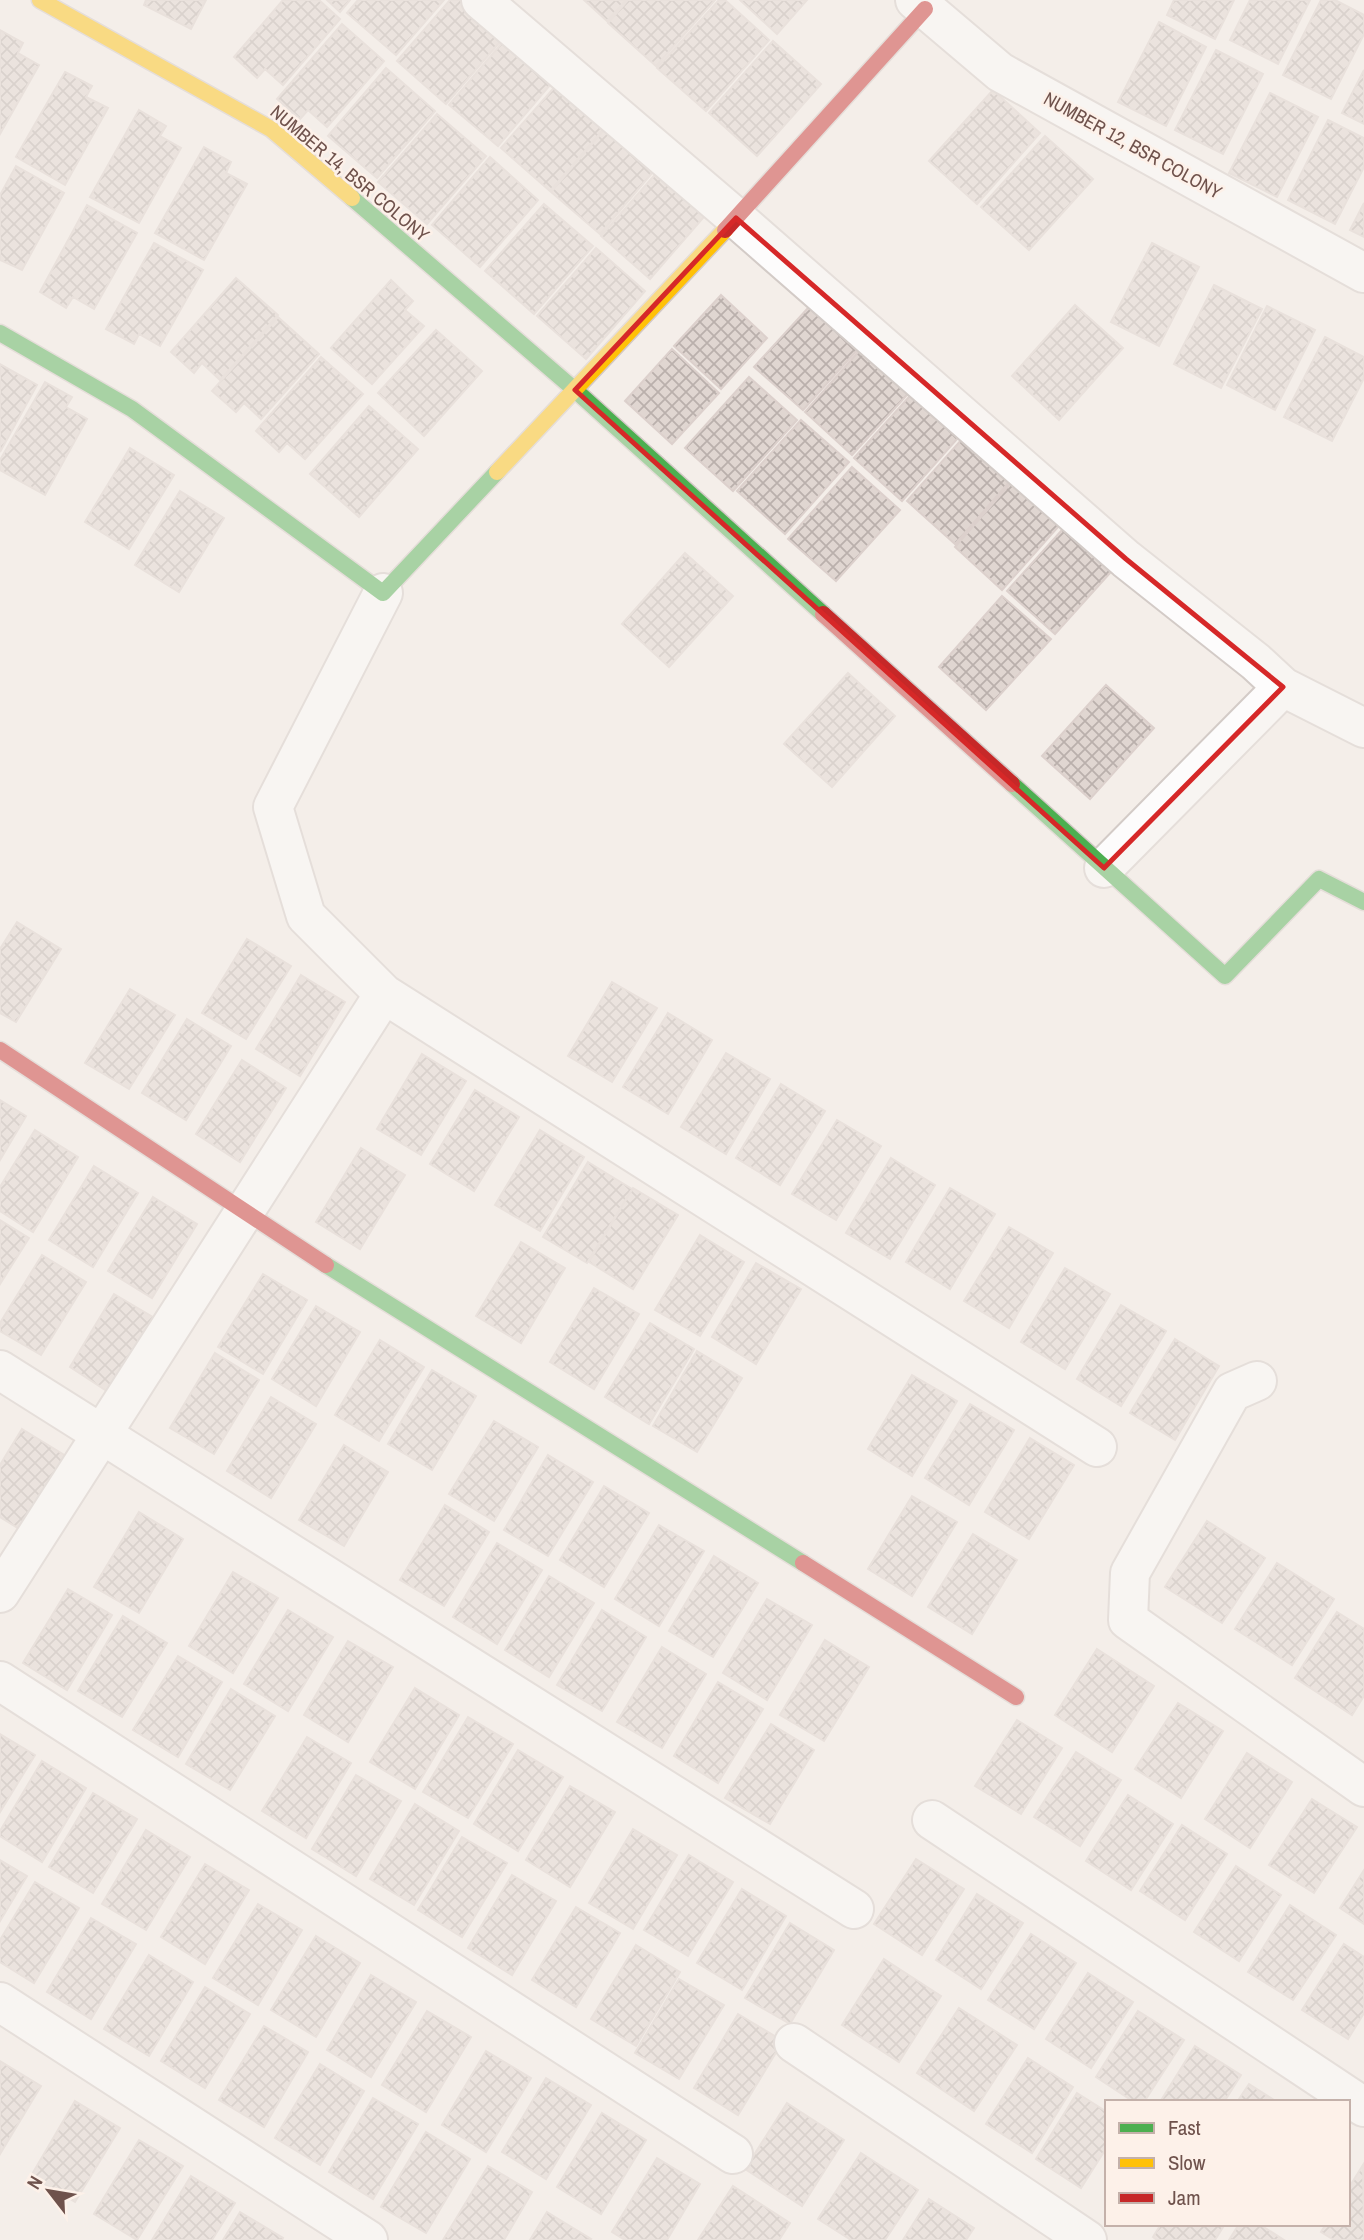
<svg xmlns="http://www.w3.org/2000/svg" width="1364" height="2240" viewBox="0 0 1364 2240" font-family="'Archivo Narrow',sans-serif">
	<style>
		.building { fill: url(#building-cross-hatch); stroke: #dcd0cc; stroke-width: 2 }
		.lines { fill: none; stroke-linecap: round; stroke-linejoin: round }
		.street-casing { stroke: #d3cbc7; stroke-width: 42 }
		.fast-casing { stroke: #d3c9c6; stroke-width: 19 }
		.slow-casing { stroke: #d3c9c6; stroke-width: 19 }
		.jam-casing { stroke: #d3c9c6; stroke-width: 19 }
		.street { stroke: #fdfcfc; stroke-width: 38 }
		.fast { stroke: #4caf50; stroke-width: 16 }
		.slow { stroke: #ffc107; stroke-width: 16 }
		.jam { stroke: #c62828; stroke-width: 16 }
		.marked { fill: none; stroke: #d62828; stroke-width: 5; stroke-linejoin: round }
		.labels { text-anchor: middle; stroke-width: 5; stroke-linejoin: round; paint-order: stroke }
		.street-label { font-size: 19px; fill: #6f524c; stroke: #fdf1e9 }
	</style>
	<defs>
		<pattern id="building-cross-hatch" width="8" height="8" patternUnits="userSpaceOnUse" patternTransform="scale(1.75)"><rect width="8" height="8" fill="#e0d6d1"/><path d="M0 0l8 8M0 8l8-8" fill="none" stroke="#bab0ac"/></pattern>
	</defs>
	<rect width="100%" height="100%" fill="#f4eee9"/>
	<path class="building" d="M146 0H206L191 29 144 5Z
		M283 0H319L340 19 283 85 265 69 257 78 234 57Z
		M327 0H350L340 12Z
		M358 0H444L396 55 347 13Z
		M450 0H464L505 36 446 104 397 61Z
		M584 0H626L607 21Z
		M628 0H715L656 66 608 23Z
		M719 0H725L769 40 706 111 657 68Z
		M740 0H807L777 34Z
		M1174 0H1234L1215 39 1167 15Z
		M1250 0H1310L1278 64 1230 40Z
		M1321 0H1335L1364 15V34L1331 99 1283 75Z
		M1159 22 1206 47 1166 126 1118 102Z
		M342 24 384 61 327 127 308 110 300 119 277 99Z
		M0 30 23 43 18 53 39 65 0 134Z
		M508 36 556 78 498 146 449 105Z
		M773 41 821 84 757 156 709 113Z
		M1216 50 1263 74 1223 154 1175 130Z
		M386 68 435 111 377 178 328 136Z
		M1364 70V124L1342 113Z
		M65 72 92 86 86 97 108 108 65 185 16 157Z
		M560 81 609 123 550 191 501 148Z
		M993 90 1040 133 977 204 929 161Z
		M1270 93 1318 117 1277 197 1229 173Z
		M139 110 166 126 160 136 181 148 139 223 90 197Z
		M437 114 486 156 427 224 378 182Z
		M1328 120 1364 138V167L1335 224 1288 200Z
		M609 124 658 166 600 234 551 192Z
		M1045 136 1093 179 1029 250 981 207Z
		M204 147 231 162 226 173 247 184 204 260 155 233Z
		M490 157 538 200 480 267 432 225Z
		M16 166 64 193 22 270 0 260V195Z
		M660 169 709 211 650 279 601 236Z
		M1364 203V237L1350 230Z
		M544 204 593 246 534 314 485 271Z
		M87 205 137 233 94 309 73 297 66 308 40 292Z
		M154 243 203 270 160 346 139 334 134 344 106 329Z
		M1152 243 1199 267 1159 346 1111 322Z
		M596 248 645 291 586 359 537 316Z
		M236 278 278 315 220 380 202 363 194 373 171 352Z
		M391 280 413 301 405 310 424 326 372 384 331 348Z
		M1214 285 1262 309 1221 388 1174 364Z
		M721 295 767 338 721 389 674 346Z
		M819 296 867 339 803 410 754 367Z
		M1075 305 1123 348 1059 420 1012 376Z
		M1267 306 1315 330 1275 410 1227 385Z
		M278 317 319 354 261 419 244 403 236 412 212 391Z
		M436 330 482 371 424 436 378 393Z
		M1325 337 1364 357V378L1332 441 1284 417Z
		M868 341 917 384 852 455 805 412Z
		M672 349 719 393 672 444 625 401Z
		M321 357 363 394 305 459 287 443 279 452 256 431Z
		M0 364 37 385 0 452Z
		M749 377 797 420 733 491 685 448Z
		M45 382 72 397 66 407 87 419 45 495 0 470V460Z
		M918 387 965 430 902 501 854 458Z
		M369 406 418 449 359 517 310 474Z
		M801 420 849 462 785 534 737 491Z
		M971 429 1018 472 955 544 907 501Z
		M130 448 174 475 129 549 85 522Z
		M852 467 900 510 836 581 788 539Z
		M1018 475 1066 518 1002 590 955 547Z
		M180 491 224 518 179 592 135 565Z
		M1071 520 1119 563 1055 634 1007 591Z
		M685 553 733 596 669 667 622 624Z
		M1002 596 1051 639 986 710 939 667Z
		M848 673 895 716 832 787 784 744Z
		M1106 685 1154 728 1090 799 1042 756Z
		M17 922 61 949 16 1022 0 1013V949Z
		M247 939 291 966 246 1039 202 1013Z
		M301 975 345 1002 300 1076 256 1049Z
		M612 982 657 1008 612 1082 568 1056Z
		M130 989 175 1015 129 1089 85 1063Z
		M668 1013 712 1040 668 1114 623 1087Z
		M187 1019 231 1046 186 1120 142 1093Z
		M726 1053 770 1079 726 1154 681 1127Z
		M422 1054 466 1081 421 1155 377 1129Z
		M242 1060 286 1088 240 1162 196 1134Z
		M781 1084 825 1111 780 1185 736 1158Z
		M475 1090 519 1117 474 1191 430 1164Z
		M0 1100 26 1116 0 1160Z
		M837 1120 881 1146 836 1220 792 1194Z
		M35 1130 78 1157 33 1232 0 1211V1187Z
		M540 1130 584 1157 540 1231 495 1205Z
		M361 1148 405 1175 360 1249 316 1222Z
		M891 1158 935 1185 890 1259 846 1233Z
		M588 1162 632 1189 587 1263 543 1237Z
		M94 1166 138 1193 93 1267 49 1240Z
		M633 1188 678 1215 633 1289 589 1262Z
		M950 1188 995 1214 950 1289 906 1262Z
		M153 1197 197 1224 152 1298 108 1271Z
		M0 1220 29 1238 0 1284Z
		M1009 1227 1053 1253 1009 1328 964 1301Z
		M700 1235 744 1262 700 1336 655 1310Z
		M521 1242 565 1268 521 1343 476 1316Z
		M42 1255 86 1282 41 1355 0 1331V1323Z
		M756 1263 801 1289 756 1364 712 1337Z
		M1065 1268 1110 1294 1065 1369 1021 1342Z
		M263 1274 307 1300 263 1374 218 1347Z
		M594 1288 639 1314 594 1389 550 1362Z
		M114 1294 158 1320 113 1395 70 1367Z
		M1121 1305 1166 1331 1121 1406 1077 1379Z
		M316 1306 360 1332 316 1406 272 1379Z
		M650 1323 694 1349 649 1424 605 1397Z
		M1175 1339 1219 1366 1175 1440 1130 1413Z
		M380 1340 424 1367 379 1441 335 1415Z
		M697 1351 742 1378 697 1452 653 1426Z
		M215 1353 259 1380 214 1454 170 1428Z
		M432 1370 476 1396 432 1470 388 1444Z
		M912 1375 957 1401 912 1476 868 1449Z
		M271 1397 316 1424 271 1498 227 1471Z
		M970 1404 1014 1430 969 1505 925 1478Z
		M494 1421 538 1447 494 1521 449 1494Z
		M22 1429 66 1456 21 1530 0 1517V1465Z
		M1030 1438 1074 1465 1029 1539 985 1512Z
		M344 1445 388 1472 344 1546 299 1520Z
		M548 1455 593 1482 548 1556 504 1530Z
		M604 1486 649 1513 604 1587 560 1560Z
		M912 1496 957 1522 912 1596 868 1569Z
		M445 1505 489 1532 444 1606 400 1580Z
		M139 1512 183 1539 139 1613 94 1587Z
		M1207 1521 1265 1558 1222 1623 1165 1587Z
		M659 1525 704 1551 659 1626 615 1599Z
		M973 1534 1017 1560 972 1634 928 1607Z
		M497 1543 542 1570 497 1644 453 1617Z
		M714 1556 758 1583 713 1657 669 1631Z
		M1277 1563 1334 1599 1292 1665 1235 1629Z
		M233 1572 278 1598 233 1673 189 1646Z
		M549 1576 594 1603 549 1677 505 1650Z
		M68 1589 112 1615 67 1690 23 1663Z
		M767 1599 812 1625 767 1700 723 1673Z
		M288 1610 333 1637 288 1711 244 1684Z
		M602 1610 646 1637 602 1711 557 1685Z
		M1337 1612 1364 1629V1696L1352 1715 1295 1678Z
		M123 1616 167 1643 122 1717 78 1691Z
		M825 1640 869 1667 824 1741 780 1715Z
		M348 1641 393 1667 348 1742 304 1715Z
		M662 1647 706 1674 662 1748 617 1722Z
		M1097 1649 1154 1686 1112 1752 1055 1715Z
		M178 1656 222 1682 178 1757 133 1730Z
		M718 1682 763 1709 718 1783 674 1756Z
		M415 1688 459 1715 415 1789 370 1762Z
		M231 1689 275 1716 230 1790 186 1764Z
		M1178 1703 1223 1731 1181 1798 1135 1769Z
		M468 1717 513 1744 468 1818 423 1792Z
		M1017 1720 1062 1748 1021 1814 975 1786Z
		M771 1724 814 1750 770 1824 725 1798Z
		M0 1734 35 1755 0 1812Z
		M307 1737 351 1763 306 1838 262 1811Z
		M518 1750 563 1777 518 1851 474 1824Z
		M1076 1752 1121 1780 1080 1846 1034 1817Z
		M1247 1753 1292 1782 1250 1848 1205 1819Z
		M42 1761 86 1788 42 1862 0 1836V1831Z
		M356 1775 401 1801 356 1876 312 1849Z
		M570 1786 615 1812 570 1887 526 1860Z
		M93 1793 137 1819 93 1893 49 1867Z
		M1128 1795 1173 1824 1131 1890 1086 1861Z
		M1312 1799 1357 1827 1314 1893 1269 1865Z
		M415 1804 459 1831 414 1905 370 1879Z
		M1182 1825 1227 1854 1185 1920 1140 1891Z
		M633 1829 677 1855 633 1929 589 1903Z
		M146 1830 190 1857 146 1930 102 1904Z
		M462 1837 507 1863 462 1937 418 1910Z
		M689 1855 733 1882 688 1956 644 1930Z
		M916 1859 964 1889 922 1955 874 1924Z
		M0 1860 27 1876 0 1921Z
		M205 1864 249 1890 205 1964 161 1937Z
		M1236 1866 1281 1895 1239 1961 1194 1932Z
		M1364 1870V1924L1340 1908Z
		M512 1875 556 1901 512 1975 468 1948Z
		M35 1882 79 1908 34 1983 0 1962V1940Z
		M742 1889 786 1916 742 1990 697 1963Z
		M977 1894 1023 1923 981 1989 936 1960Z
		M258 1904 302 1930 258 2005 213 1978Z
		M1290 1905 1336 1935 1293 2000 1248 1972Z
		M576 1907 620 1933 576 2007 532 1980Z
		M91 1918 136 1944 91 2019 47 1992Z
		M790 1923 834 1950 790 2024 745 1998Z
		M1031 1934 1076 1963 1034 2029 988 2000Z
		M316 1936 360 1963 316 2037 271 2010Z
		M1344 1944 1364 1957V2013L1348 2039 1302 2010Z
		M636 1945 680 1972 636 2046 591 2019Z
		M149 1955 193 1982 149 2056 104 2029Z
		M884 1959 941 1996 899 2062 842 2025Z
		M1088 1973 1133 2002 1091 2068 1046 2039Z
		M371 1975 416 2002 371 2077 327 2050Z
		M679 1979 724 2005 679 2079 635 2053Z
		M205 1987 250 2014 205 2088 161 2061Z
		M959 2008 1017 2045 974 2111 917 2073Z
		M427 2011 471 2037 426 2112 382 2085Z
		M1138 2011 1184 2040 1144 2102H1134L1096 2077Z
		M738 2014 783 2041 738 2115 694 2088Z
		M264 2026 308 2052 264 2127 219 2100Z
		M1195 2046 1241 2075 1224 2102H1160Z
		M486 2051 531 2078 486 2152 442 2125Z
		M1028 2058 1073 2087 1032 2153 986 2124Z
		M0 2061 41 2086 0 2154Z
		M320 2064 364 2091 320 2165 275 2138Z
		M546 2078 591 2105 546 2179 502 2152Z
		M1249 2084 1277 2102H1237Z
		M1077 2093 1107 2112V2147L1081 2188 1036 2159Z
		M373 2098 418 2124 373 2199 329 2172Z
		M75 2101 120 2128 75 2202 31 2176Z
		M787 2103 844 2140 802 2206 745 2169Z
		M602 2113 646 2140 601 2214 557 2187Z
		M426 2132 470 2159 426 2233 381 2207Z
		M139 2140 183 2166 137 2240 94 2214Z
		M861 2153 918 2190 885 2240H851L818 2219Z
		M657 2158 700 2184 667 2240H625L612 2232Z
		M1363 2165 1364 2240H1334L1321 2232 1326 2224H1348V2189Z
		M488 2166 532 2192 504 2240H443Z
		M191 2176 235 2203 212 2240H152Z
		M733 2186 790 2223 779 2240H698Z
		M929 2199 974 2228 966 2240H903Z
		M240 2212 283 2238 282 2240H223Z
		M547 2212 591 2239 590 2240H530Z
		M1161 2224H1225L1215 2240H1157L1153 2237Z
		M1239 2224H1259L1284 2240H1229Z"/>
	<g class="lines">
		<g class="street-casing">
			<path id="street" d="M481 0 736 218 1126 559 1256 662 1283 687 1364 728
				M915 0 1000 72 1364 273
				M1104 868 1283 687
				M384 994 1097 1447
				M0 1370 854 1909
				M1257 1381 1232 1392 1130 1573 1128 1620 1364 1787
				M0 1593 384 994 306 916 273 807 383 593
				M0 1681 733 2154
				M932 1820 1364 2107
				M0 2002 368 2240
				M794 2043 1087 2240"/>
		</g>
		<g class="fast-casing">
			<path id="fast" d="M352 198 575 390 823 614
				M0 333 132 409 383 593 497 472
				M1012 784 1225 976 1319 879 1364 902
				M326 1265 803 1563"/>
		</g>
		<g class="slow-casing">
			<path id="slow" d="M40 0 271 129 352 198
				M497 472 725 230"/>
		</g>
		<g class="jam-casing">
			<path id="jam" d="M725 230 925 9
				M823 614 1012 784
				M0 1050 326 1265
				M803 1563 1016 1697"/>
		</g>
		<use href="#street" class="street"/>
		<use href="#fast" class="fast"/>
		<use href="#slow" class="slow"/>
		<use href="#jam" class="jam"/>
	</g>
	<path d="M0 0H1364V2240H0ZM736 218 1126 559 1283 687 1104 868 575 390Z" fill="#f4eee9" fill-opacity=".55" fill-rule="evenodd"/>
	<path class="marked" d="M736 218 1126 559 1283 687 1104 868 575 390Z"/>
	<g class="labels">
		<g class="street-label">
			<text transform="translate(1133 145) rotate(29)" y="7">NUMBER 12, BSR COLONY</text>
			<text transform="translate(350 173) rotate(40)" y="7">NUMBER 14, BSR COLONY</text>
		</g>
	</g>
	<rect x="1105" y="2100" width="245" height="126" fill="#fdf1e9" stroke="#c4b1aa" stroke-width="2"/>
	<rect x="1119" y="2123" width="35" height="10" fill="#4caf50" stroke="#c4b1aa" stroke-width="2"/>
	<text x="1168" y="2135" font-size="21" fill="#6f524c">Fast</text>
	<rect x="1119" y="2158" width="35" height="10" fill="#ffc107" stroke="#c4b1aa" stroke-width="2"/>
	<text x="1168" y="2170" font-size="21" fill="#6f524c">Slow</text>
	<rect x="1119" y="2193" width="35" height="10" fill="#c62828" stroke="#c4b1aa" stroke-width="2"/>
	<text x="1168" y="2205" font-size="21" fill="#6f524c">Jam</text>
	<g transform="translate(49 2191) rotate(301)" stroke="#fdf1e9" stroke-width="5" paint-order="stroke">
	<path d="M0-5L12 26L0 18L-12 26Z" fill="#6f524c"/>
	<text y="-10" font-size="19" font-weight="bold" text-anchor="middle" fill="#6f524c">N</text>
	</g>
</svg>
